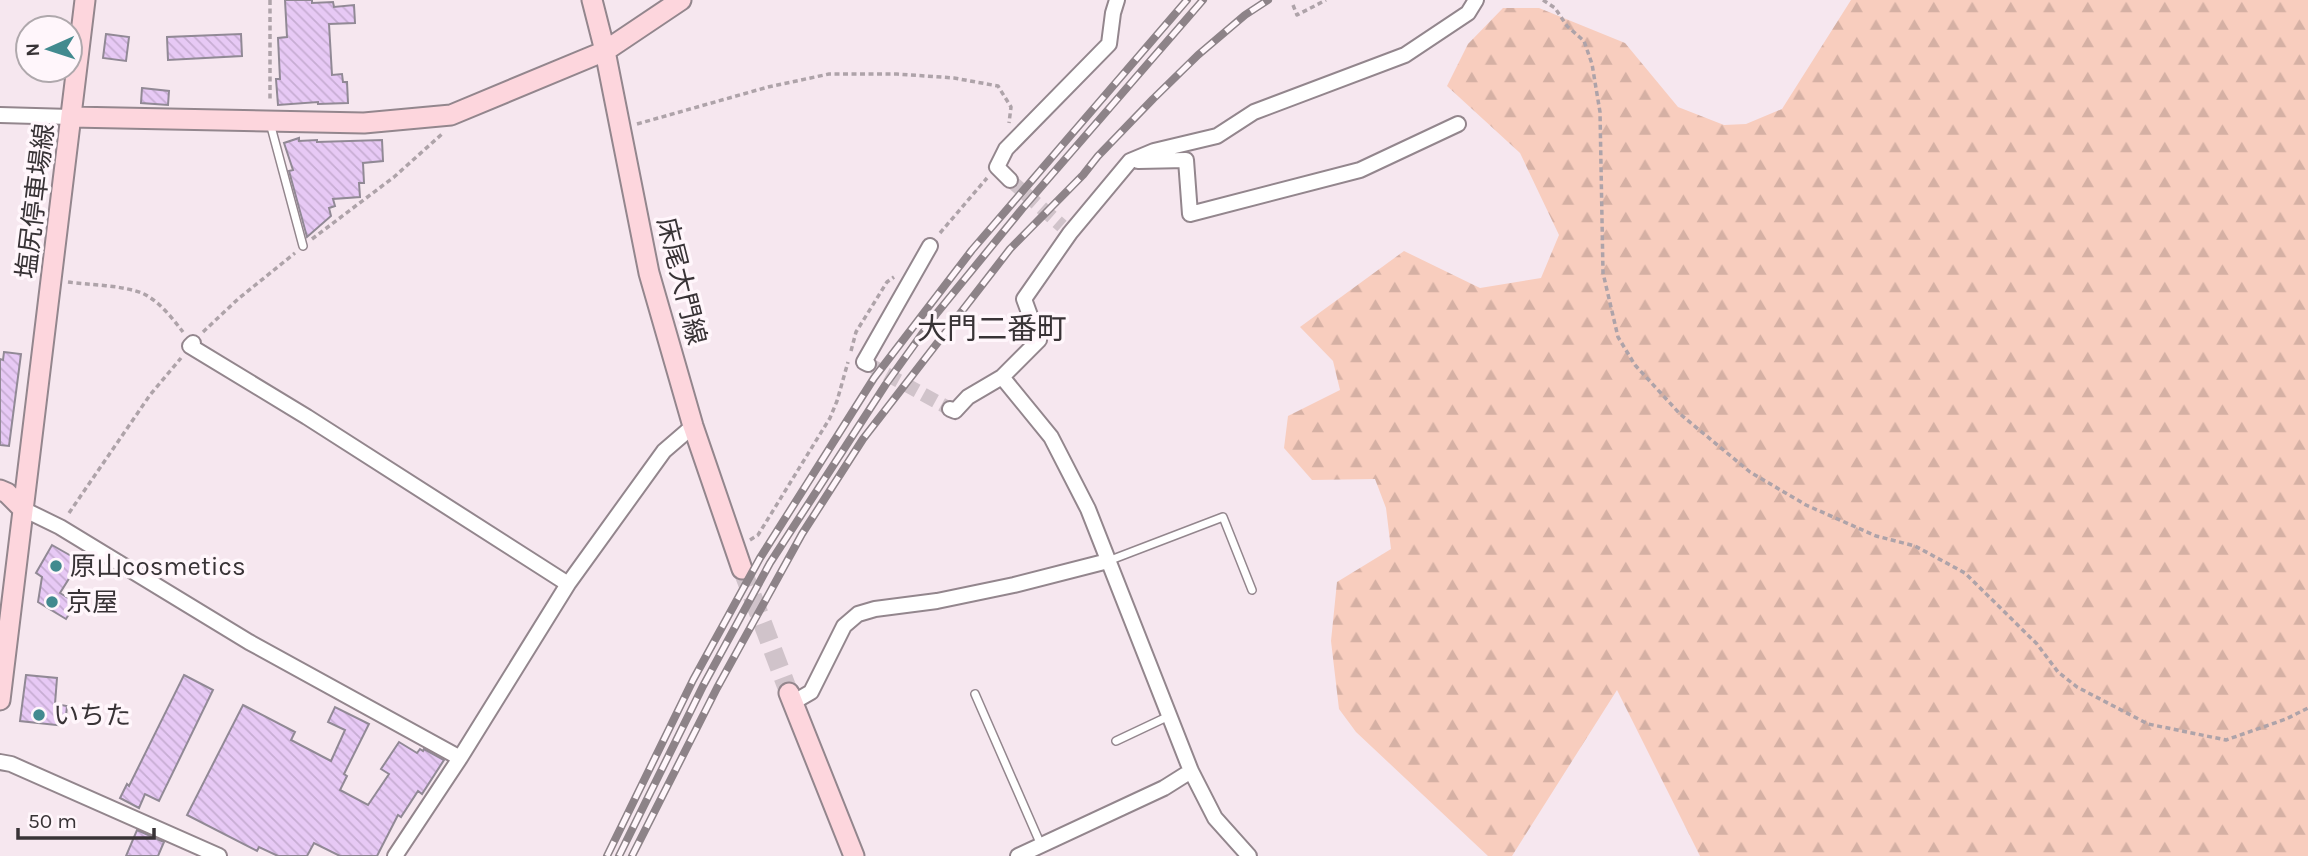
<svg xmlns="http://www.w3.org/2000/svg" width="2308" height="856" viewBox="0 0 2308 856" font-family="Karla,'Noto Sans JP',sans-serif">
	<style>
		.forest { fill: url(#forest-firs) }
		.building { fill: url(#building-back-hatch); stroke: #918995; stroke-width: 2 }
		.lines { fill: none; stroke-linecap: round; stroke-linejoin: round }
		.street-tunnel { stroke: #d0c3ca; stroke-width: 14; stroke-dasharray: 14 7; stroke-linecap: butt }
		.secondary-tunnel { stroke: #d0c3ca; stroke-width: 19; stroke-dasharray: 19 10; stroke-linecap: butt }
		.lane-casing { stroke: #93868d; stroke-width: 10 }
		.street-casing { stroke: #93868d; stroke-width: 18 }
		.secondary-casing { stroke: #93868d; stroke-width: 23 }
		.path { stroke: #aea3a9; stroke-width: 3.5; stroke-dasharray: 5 3.5; stroke-linecap: butt }
		.lane { stroke: #fff; stroke-width: 7 }
		.street { stroke: #fff; stroke-width: 14 }
		.secondary { stroke: #fdd6dd; stroke-width: 19 }
		.rail-casing { stroke: #8d8388; stroke-width: 8 }
		.rail { stroke: #fff6fb; stroke-width: 5; stroke-dasharray: 16; stroke-linecap: butt }
		.poi-dot { fill: #428a8f; stroke: #fff6fb; stroke-width: 2.5 }
		.labels { text-anchor: middle; stroke-width: 7; stroke-linejoin: round; paint-order: stroke }
		.street-label { font-size: 26px; fill: #383336; stroke: #fff6fb }
		.poi-label { font-size: 26px; fill: #383336; stroke: #fff6fb; text-anchor: start }
		.quarter-label { font-size: 30px; fill: #383336; stroke: #fff6fb }
	</style>
	<defs>
		<pattern id="forest-firs" width="22" height="20" patternUnits="userSpaceOnUse" patternTransform="scale(1.75)"><rect width="22" height="20" fill="#f8cdbe"/><path d="M5 1l3.5 6h-7zM16 11l3.5 6h-7z" fill="#d5b0a4"/></pattern>
		<pattern id="building-back-hatch" width="6" height="6" patternUnits="userSpaceOnUse" patternTransform="scale(1.75)"><rect width="6" height="6" fill="#e7c9f5"/><path d="M-1 5l2 2M0 0l6 6M5-1l2 2" fill="none" stroke="#c7add3"/></pattern>
	</defs>
	<rect width="100%" height="100%" fill="#f6e7ef"/>
	<path class="forest" d="M1851 0H2308V856H1700L1617 690 1512 856H1488L1356 732 1339 709 1331 641 1337 582 1391 549 1386 508 1375 479 1312 480 1284 448 1288 416 1340 390 1333 361 1300 327 1404 251 1480 288 1541 278 1559 235 1520 153 1447 86 1468 44 1503 8H1539L1625 43 1678 107 1724 125 1746 124 1782 109Z"/>
	<path class="building" d="M285 0H312V3L333 2 334 7 354 5 355 23 329 24 332 75 342 74 343 82H347L348 103 318 104V102L278 105 276 79H280L278 38 287 37Z
		M106 34 129 37 126 61 103 58Z
		M241 34 242 56 168 60 167 37Z
		M142 88 169 91 168 105 141 103Z
		M299 138V141L317 140V142L382 140 383 161 363 163 364 183H359L360 197 333 199 335 206 329 208 331 216 307 237 289 171 293 170 284 143Z
		M4 352 21 354 9 446 0 445V359L3 360Z
		M52 545 80 561 60 593 76 603 66 619 38 602 42 577 36 573Z
		M26 675 57 678 55 704 67 706 65 726 20 721Z
		M184 675 213 690 159 801 145 794 139 808 120 798 127 784 129 786Z
		M243 705 295 732 291 740 331 761 345 730 328 722 335 707 369 724 344 774 347 776 340 790 368 805 389 774 381 769 399 742 417 753 420 749 423 751 424 749 444 760 422 794 418 791 401 817 398 815 377 856H340L314 843 307 856H278L259 847 257 851 187 815Z
		M137 830 164 842 158 856H126Z"/>
	<g class="lines">
		<path class="street-tunnel" d="M1010 180 1062 226
			M868 364 950 409"/>
		<path class="secondary-tunnel" d="M742 569 789 693"/>
		<g class="lane-casing">
			<path id="lane" d="M270 123 303 246
				M1108 561 1223 517 1252 590
				M975 694 1041 845
				M1116 741 1169 716"/>
		</g>
		<g class="street-casing">
			<path id="street" d="M0 115 71 117
				M1138 161 1186 160 1190 214 1360 170 1458 124
				M1010 180 997 167 1006 149 1109 44 1113 13 1117 0
				M193 343 190 346 307 417 568 584
				M868 364 864 362 930 246
				M1002 377 1051 437 1088 509 1191 771 1215 818 1249 856
				M950 409 955 411 968 397 1002 377 1039 340 1024 299 1070 233 1130 161 1154 151 1217 136 1254 112 1405 55 1468 13 1476 0
				M23 509 60 527 249 642 460 758
				M792 703 811 692 844 626 858 614 875 609 937 601 1014 585 1108 561
				M0 762 11 764 219 856
				M395 856 460 758 568 584 664 451 693 426
				M1018 856 1164 788 1191 771"/>
		</g>
		<g class="secondary-casing">
			<path id="secondary" d="M592 0 605 51 649 273 693 426 742 569
				M71 117 364 123 451 115 605 51 681 0
				M0 490 7 493 23 509
				M789 693 854 856
				M0 700 85 0"/>
		</g>
		<path class="path" d="M270 0V102
			M1543 0 1555 8 1567 26 1584 41 1592 64 1600 112 1603 273 1618 337 1635 365 1680 414 1750 472 1806 505 1876 536 1915 546 1965 573 2037 644 2058 672 2077 687 2148 724 2226 740 2286 719 2308 708
			M1293 5 1297 15 1326 0
			M637 124 768 87 829 74H897L954 78 998 86 1011 107 1009 123
			M940 233 987 178
			M312 239 394 177 442 134
			M68 282C89 285 124 285 144 294 160 302 172 318 183 332
			M203 332 238 299 295 253
			M851 351 856 332 887 282 894 277
			M69 513 150 395 181 358
			M750 540 758 535 830 418 837 401 848 362"/>
		<use href="#lane" class="lane"/>
		<use href="#street" class="street"/>
		<use href="#secondary" class="secondary"/>
		<g class="rail-casing">
			<path id="rail" d="M607 856 693 680 760 558 874 378 972 250 1187 0
				M619 856 703 686 770 563 886 384 937 313 1022 209 1203 0
				M632 856 717 688 802 534 863 439 1010 249 1083 175 1098 156 1153 99 1198 55 1245 15 1268 0"/>
		</g>
		<use href="#rail" class="rail"/>
	</g>
	<g class="poi-dot">
		<circle cx="56" cy="566" r="7"/>
		<circle cx="52" cy="602" r="7"/>
		<circle cx="39" cy="715" r="7"/>
	</g>
	<g class="labels">
		<g class="street-label">
			<text transform="translate(35 201) rotate(-83)" y="9">塩尻停車場線</text>
			<text transform="translate(682 281) rotate(76)" y="9">床尾大門線</text>
		</g>
		<g class="poi-label">
			<text x="70" y="575">原山cosmetics</text>
			<text x="66" y="611">京屋</text>
			<text x="53" y="724">いちた</text>
		</g>
		<g class="quarter-label">
			<text x="992" y="339">大門二番町</text>
		</g>
	</g>
	<g transform="translate(49 49) rotate(267)"><circle r="33" fill="#fff6fb" stroke="#afa8ac" stroke-width="2"/>
	<path d="M0-5L12 26L0 18L-12 26Z" fill="#428a8f"/>
	<text y="-10" font-size="19" font-weight="bold" text-anchor="middle" fill="#383336">N</text>
	</g>
	<path d="M18 828v10h136v-10" fill="none" stroke="#383336" stroke-width="3.5"/>
	<text x="28" y="828" font-size="21" fill="#383336" stroke="#fff6fb" stroke-width="5" paint-order="stroke">50 m</text>
</svg>
